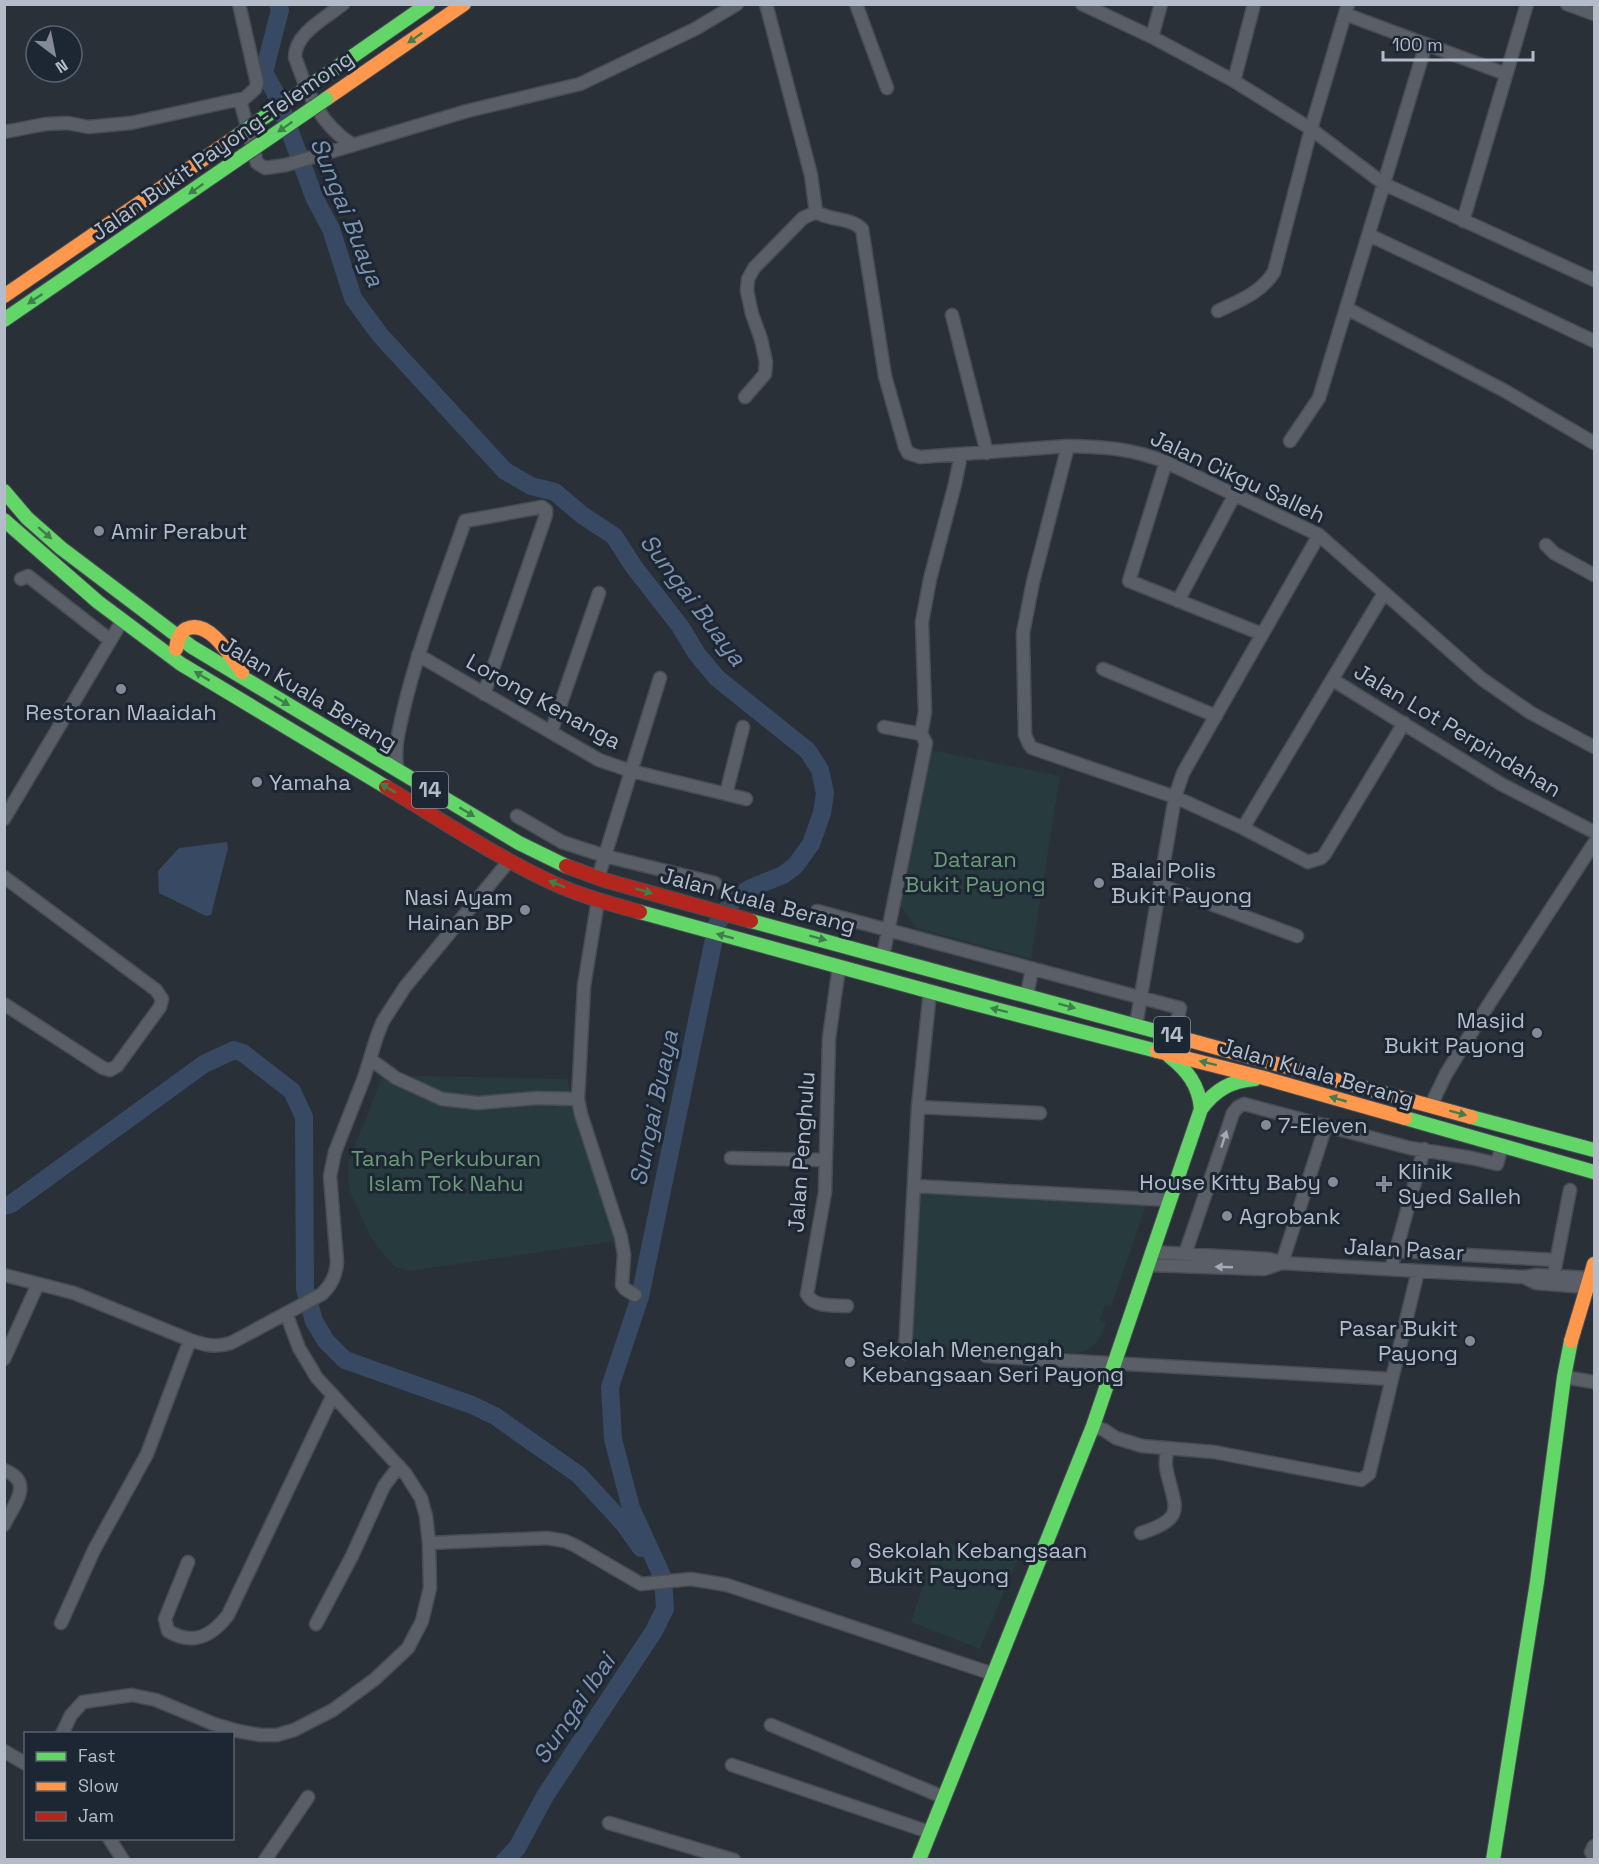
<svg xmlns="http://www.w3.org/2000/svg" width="1599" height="1864" viewBox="0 0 1599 1864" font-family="'Space Grotesk',sans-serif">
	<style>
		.green { fill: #273a3e }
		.water { fill: #384963 }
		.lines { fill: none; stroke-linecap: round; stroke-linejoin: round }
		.river { stroke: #384963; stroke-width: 18 }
		.street-casing { stroke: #484c53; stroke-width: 15 }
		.fast-casing { stroke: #484c53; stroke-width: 16 }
		.slow-casing { stroke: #484c53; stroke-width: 16 }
		.jam-casing { stroke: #484c53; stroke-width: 16 }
		.street { stroke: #5a5e66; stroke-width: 12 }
		.fast { stroke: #63d668; stroke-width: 14 }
		.slow { stroke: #ff974d; stroke-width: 14 }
		.jam { stroke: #b3261e; stroke-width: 14 }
		.fast-bridge-casing { stroke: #474c53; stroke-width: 16; stroke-linecap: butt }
		.fast-bridge { stroke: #63d668; stroke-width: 14 }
		.oneway { fill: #407e4e }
		.oneway2 { fill: #a2a9b5 }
		.poi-dot { fill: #848b96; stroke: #1d2633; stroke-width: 2 }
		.labels { text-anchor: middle; stroke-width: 6; stroke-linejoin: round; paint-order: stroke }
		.shield { fill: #1d2633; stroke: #878f9c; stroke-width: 1.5 }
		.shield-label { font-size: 21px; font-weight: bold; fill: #b4bcc9 }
		.street-label { font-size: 22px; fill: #b4bcc9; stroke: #1d2633 }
		.poi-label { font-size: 22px; fill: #b4bcc9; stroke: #1d2633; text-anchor: start }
		.park-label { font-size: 22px; fill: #6b9a76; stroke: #1d2633 }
		.water-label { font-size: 24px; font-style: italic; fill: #7c92b1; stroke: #1d2633 }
	</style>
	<rect width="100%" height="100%" fill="#2a3038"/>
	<path class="green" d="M930 750 1060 776 1031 959 916 928 898 903Z
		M383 1075 567 1079 615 1241 410 1271 395 1267 383 1254 370 1236 349 1189 348 1163Z
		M920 1193 1146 1206 1111 1306 1105 1305 1100 1320 1106 1322C1101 1338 1095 1348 1079 1353L913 1346Z
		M937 1542 1019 1556 980 1649 911 1622Z"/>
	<path class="water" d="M227 842 228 848 211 915 206 916 159 893 158 871 179 848Z"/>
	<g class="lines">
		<path class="river" d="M278 4 280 10 264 72 276 94 315 199 331 229 353 298 380 335 505 471 531 486 555 492 582 515 614 536 634 567 680 626 697 654 717 678 808 751 820 770 825 793 822 813 811 844 795 866 783 875 751 888 735 898 717 924 640 1297 610 1387 613 1439 631 1508 663 1578 665 1609 654 1631 545 1796 517 1848 505 1860
			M4 1206 11 1204 204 1064 234 1050 243 1053 292 1091 304 1117 305 1289 314 1321 326 1341 345 1360 472 1405 495 1416 579 1475 624 1524 641 1548"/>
		<g class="street-casing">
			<path id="street" d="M343 4C326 18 295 33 295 57 307 92 320 125 353 145
				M766 4 811 175 816 212C831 221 850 217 862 229L885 376 905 447 908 453 920 457 1068 446C1105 447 1130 448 1166 462L1319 535 1482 679 1531 713 1594 747
				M856 4 887 88
				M1082 4 1152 37 1234 81 1311 129 1384 184 1594 280
				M1567 4 1594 14
				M1345 14 1506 74
				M1152 37 1161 4
				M1234 81 1254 4
				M240 100 257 163 265 168 286 165 467 111 580 84 695 29 737 4
				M4 132 46 124 68 123 88 127 131 123 245 98 255 89 257 83 239 4
				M1463 221 1527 4
				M1369 235 1594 341
				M1346 308 1505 391 1594 443
				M1218 311C1239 301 1261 293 1274 272L1311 129 1348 4
				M952 315 987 453
				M745 397 765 374 766 362 761 339 752 314 747 291 748 279 754 268 803 218 816 212
				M1290 441 1319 398 1426 44
				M1068 446 1033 582 1023 633 1025 735 1029 744 1032 748 1175 797 1243 828 1308 862 1321 858 1325 854 1404 723
				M1166 462 1129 581 1262 634
				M1546 545 1554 553 1594 575
				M21 579 28 576 110 640
				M1178 601 1234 496
				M418 655 599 760 631 771 726 794 743 727
				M1103 669 1216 716
				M1333 680 1501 784 1594 832
				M551 732 599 593
				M921 734 925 712 922 622 930 579 955 484 961 455
				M398 771C393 751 399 731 403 712 418 647 443 584 465 521L542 507 546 510V515L484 694
				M726 794 746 799
				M517 816 562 842 605 856 715 883
				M4 819 122 621
				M1243 828 1384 593
				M4 877 156 990 162 999 160 1007 117 1066 110 1070 103 1068 4 1004
				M598 878 660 678
				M1160 885 1297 936
				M598 900 584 986 578 1099 581 1114 621 1237 624 1255 622 1285 625 1289 635 1295
				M817 911 1180 1008 1174 1035
				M883 956 926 743 921 734 884 727
				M839 967 829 1038 825 1192 807 1294C814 1308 833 1305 847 1306
				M1027 995 1032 969
				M1136 1025 1175 797 1183 773 1319 535
				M370 1059 396 1078 442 1099 478 1103 537 1098 578 1099
				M1431 1105 1446 1074 1489 1004 1594 843
				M918 1107 1040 1113
				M731 1158 825 1160
				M914 1186 1170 1200
				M1396 1251 1556 1260
				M1152 1252 1269 1259 1282 1263 1524 1277 1537 1275 1589 1278
				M1185 1254 1233 1113 1238 1107 1244 1104 1410 1148 1472 1158 1497 1164 1502 1146
				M1282 1263 1326 1125
				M1148 1265 1264 1269 1282 1263
				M1555 1268 1570 1190
				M1391 1269 1424 1149
				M4 1275 74 1293 190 1340C205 1345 215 1348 231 1343L322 1294C332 1284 336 1275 337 1262L330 1176 335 1152 364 1078 377 1036 383 1021 405 987 509 861
				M1524 1277 1536 1283 1586 1287
				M905 1353 918 1107 930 991
				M986 1356 1392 1379
				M4 1359 38 1284
				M1564 1377 1594 1382
				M1093 1426 1104 1430 1116 1438 1142 1446 1214 1452 1361 1480 1369 1474 1418 1271
				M4 1470C35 1482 14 1504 4 1525
				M1141 1533C1190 1517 1173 1506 1166 1467 1165 1461 1167 1454 1167 1448
				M429 1543 547 1538 565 1541 576 1546 641 1584 691 1579 727 1585 993 1674
				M188 1562 165 1619 168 1631C193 1646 212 1636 228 1615L332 1397
				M61 1623 94 1550 147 1454 190 1340
				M316 1624 352 1556 384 1486 399 1466
				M771 1725 943 1797
				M62 1734 71 1715 83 1702 132 1695 156 1700 214 1724 238 1731 260 1735H277L294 1730 333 1710 375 1679 408 1648 422 1621 430 1588 429 1543 426 1516 421 1498 405 1473 317 1378 299 1348 286 1313
				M4 1751 26 1764
				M732 1765 929 1832
				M609 1823 734 1860
				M109 1838 123 1860
				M1594 1846 1591 1852 1594 1857
				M265 1860 308 1797"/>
		</g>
		<g class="fast-casing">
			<path id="fast" d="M317 81 428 4
				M4 320 244 155
				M4 491 27 518 61 548 192 647 519 843 566 866
				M4 520 98 602 181 664 386 787
				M640 912 968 1002 1157 1051
				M751 921 1192 1041
				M1169 1056C1187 1070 1199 1085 1201 1109
				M1201 1109C1216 1089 1231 1081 1255 1079
				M1471 1117 1594 1150
				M1405 1118 1594 1172
				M919 1860 1093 1426 1201 1109
				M1493 1860 1537 1582 1564 1377 1571 1341"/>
		</g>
		<g class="slow-casing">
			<path id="slow" d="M326 99 464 4
				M4 296 237 136
				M176 649C177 641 179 633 186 629 209 618 231 657 242 672
				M1192 1041 1471 1117
				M1157 1051 1264 1078 1405 1118
				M1571 1341 1594 1264"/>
		</g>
		<g class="jam-casing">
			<path id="jam" d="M386 787C441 820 495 856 553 883 581 896 611 904 640 912
				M566 866 604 880 751 921"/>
		</g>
		<use href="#street" class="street"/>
		<use href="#fast" class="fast"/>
		<use href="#slow" class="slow"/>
		<use href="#jam" class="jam"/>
		<g class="fast-bridge-casing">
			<path id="fast-bridge" d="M237 136 317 81
				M244 155 326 99"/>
		</g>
		<use href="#fast-bridge" class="fast-bridge"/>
	</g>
	<defs><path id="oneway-solid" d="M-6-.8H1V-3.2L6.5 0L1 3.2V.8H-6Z" transform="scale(1.5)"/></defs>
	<g class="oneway">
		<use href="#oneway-solid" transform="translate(415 38) rotate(145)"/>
		<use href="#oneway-solid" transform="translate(285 127) rotate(145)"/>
		<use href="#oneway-solid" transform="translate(196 189) rotate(145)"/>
		<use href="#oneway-solid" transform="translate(35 299) rotate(146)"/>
		<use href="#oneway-solid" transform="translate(45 533) rotate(41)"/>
		<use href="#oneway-solid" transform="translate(202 676) rotate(-149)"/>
		<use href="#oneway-solid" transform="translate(282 701) rotate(31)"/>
		<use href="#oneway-solid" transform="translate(388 788) rotate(-149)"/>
		<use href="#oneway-solid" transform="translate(467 812) rotate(31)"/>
		<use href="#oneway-solid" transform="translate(557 884) rotate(-157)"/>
		<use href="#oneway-solid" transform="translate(644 891) rotate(16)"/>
		<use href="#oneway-solid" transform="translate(725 936) rotate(-165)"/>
		<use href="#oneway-solid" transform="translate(818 938) rotate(15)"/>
		<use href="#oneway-solid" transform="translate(1067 1006) rotate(15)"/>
		<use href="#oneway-solid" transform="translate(999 1010) rotate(-166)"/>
		<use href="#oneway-solid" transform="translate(1208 1063) rotate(-166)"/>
		<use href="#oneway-solid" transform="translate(1338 1099) rotate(-164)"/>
		<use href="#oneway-solid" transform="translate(1458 1113) rotate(15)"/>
	</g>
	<g class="oneway2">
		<use href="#oneway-solid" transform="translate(1224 1139) rotate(-72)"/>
		<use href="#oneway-solid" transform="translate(1224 1267) rotate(-178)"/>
	</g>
	<g class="poi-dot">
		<circle cx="99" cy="531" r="6"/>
		<circle cx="121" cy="689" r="6"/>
		<circle cx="257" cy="782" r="6"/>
		<circle cx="1099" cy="883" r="6"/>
		<circle cx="525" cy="910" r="6"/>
		<circle cx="1537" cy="1033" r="6"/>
		<circle cx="1266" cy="1125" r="6"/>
		<circle cx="1333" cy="1182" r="6"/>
		<path d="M1381 1175h6v6h6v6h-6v6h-6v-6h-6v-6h6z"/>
		<circle cx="1227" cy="1216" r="6"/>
		<circle cx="1470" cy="1341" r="6"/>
		<circle cx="850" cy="1362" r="6"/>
		<circle cx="856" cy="1563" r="6"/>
	</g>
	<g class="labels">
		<g class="shield">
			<rect x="412" y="772" width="36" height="36" rx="4.5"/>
			<rect x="1154" y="1017" width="36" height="36" rx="4.5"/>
		</g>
		<g class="shield-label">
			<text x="430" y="797">14</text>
			<text x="1172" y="1042">14</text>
		</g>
		<g class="street-label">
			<text transform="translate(222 145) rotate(-35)" y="8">Jalan Bukit Payong-Telemong</text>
			<text transform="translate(1238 476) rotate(25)" y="8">Jalan Cikgu Salleh</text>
			<text transform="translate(309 693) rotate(31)" y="8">Jalan Kuala Berang</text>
			<text transform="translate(544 701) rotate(29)" y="8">Lorong Kenanga</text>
			<text transform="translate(1458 730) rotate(31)" y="8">Jalan Lot Perpindahan</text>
			<text transform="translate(758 900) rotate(15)" y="8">Jalan Kuala Berang</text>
			<text transform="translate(1317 1072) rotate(16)" y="8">Jalan Kuala Berang</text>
			<text transform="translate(801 1152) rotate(-86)" y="8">Jalan Penghulu</text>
			<text transform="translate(1404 1249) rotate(3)" y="8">Jalan Pasar</text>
		</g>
		<g class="poi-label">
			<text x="111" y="539">Amir Perabut</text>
			<text x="121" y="720" text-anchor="middle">Restoran Maaidah</text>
			<text x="269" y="790">Yamaha</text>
			<text x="1111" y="878">Balai Polis<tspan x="1111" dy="25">Bukit Payong</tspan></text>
			<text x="513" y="905" text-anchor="end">Nasi Ayam<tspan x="513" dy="25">Hainan BP</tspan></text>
			<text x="1525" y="1028" text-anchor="end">Masjid<tspan x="1525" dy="25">Bukit Payong</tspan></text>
			<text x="1278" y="1133">7-Eleven</text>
			<text x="1398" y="1179">Klinik<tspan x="1398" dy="25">Syed Salleh</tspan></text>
			<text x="1321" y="1190" text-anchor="end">House Kitty Baby</text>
			<text x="1239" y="1224">Agrobank</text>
			<text x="1458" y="1336" text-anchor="end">Pasar Bukit<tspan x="1458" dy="25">Payong</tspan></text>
			<text x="862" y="1357">Sekolah Menengah<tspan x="862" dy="25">Kebangsaan Seri Payong</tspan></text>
			<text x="868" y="1558">Sekolah Kebangsaan<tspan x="868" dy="25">Bukit Payong</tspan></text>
		</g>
		<g class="park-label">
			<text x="975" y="867">Dataran<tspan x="975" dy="25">Bukit Payong</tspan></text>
			<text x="446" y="1166">Tanah Perkuburan<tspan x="446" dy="25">Islam Tok Nahu</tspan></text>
		</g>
		<g class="water-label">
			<text transform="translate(347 212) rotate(68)" y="8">Sungai Buaya</text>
			<text transform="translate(693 600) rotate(53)" y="8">Sungai Buaya</text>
			<text transform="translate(654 1108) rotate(-78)" y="8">Sungai Buaya</text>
			<text transform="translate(574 1709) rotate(-56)" y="8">Sungai Ibai</text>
		</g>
	</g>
	<rect width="1599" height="1864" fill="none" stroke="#b4bcc9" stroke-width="12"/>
	<rect x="24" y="1732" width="210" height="108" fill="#1d2633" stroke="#59626f" stroke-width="1.5"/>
	<rect x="36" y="1752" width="30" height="9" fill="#63d668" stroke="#59626f" stroke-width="1.5"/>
	<text x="78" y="1762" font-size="18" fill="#b4bcc9">Fast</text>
	<rect x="36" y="1782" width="30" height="9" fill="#ff974d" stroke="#59626f" stroke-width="1.5"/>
	<text x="78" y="1792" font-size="18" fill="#b4bcc9">Slow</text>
	<rect x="36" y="1812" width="30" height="9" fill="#b3261e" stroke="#59626f" stroke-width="1.5"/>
	<text x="78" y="1822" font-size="18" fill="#b4bcc9">Jam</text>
	<g transform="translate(54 54) rotate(148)"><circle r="28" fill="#1d2633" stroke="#59626f" stroke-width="1.5"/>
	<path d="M0-4.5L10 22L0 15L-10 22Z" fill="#848b96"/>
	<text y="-9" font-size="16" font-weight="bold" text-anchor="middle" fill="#b4bcc9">N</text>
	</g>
	<path d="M1383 51v9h150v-9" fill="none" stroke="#b4bcc9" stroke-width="3"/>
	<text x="1392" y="51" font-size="18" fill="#b4bcc9" stroke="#1d2633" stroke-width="4.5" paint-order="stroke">100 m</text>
</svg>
